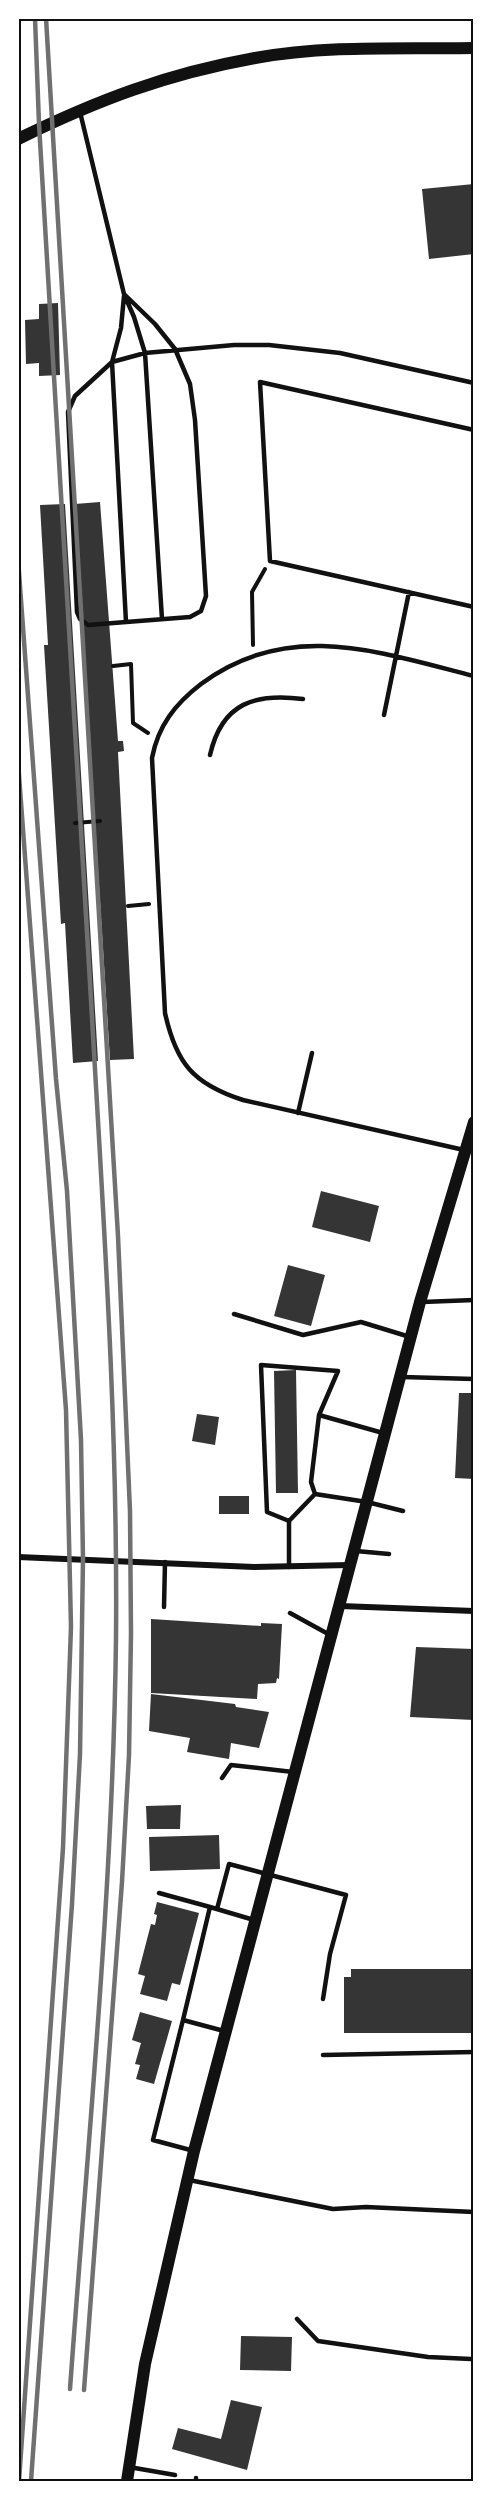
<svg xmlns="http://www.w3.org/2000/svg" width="492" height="2499" viewBox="0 0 492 2499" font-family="'PT Sans Narrow',sans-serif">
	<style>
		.building { fill: #353535 }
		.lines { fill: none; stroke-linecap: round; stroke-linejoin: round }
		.path { stroke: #111; stroke-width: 4 }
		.service { stroke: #111; stroke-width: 4.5 }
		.minor { stroke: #111; stroke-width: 6 }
		.secondary { stroke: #111; stroke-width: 12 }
		.rail { stroke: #707070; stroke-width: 4.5 }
		.neatline { fill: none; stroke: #111; stroke-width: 2 }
	</style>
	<rect width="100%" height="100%" fill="#fff"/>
	<path class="building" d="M474 184V254L429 259 422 189Z
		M58 303 60 375 39 376V363L26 364 25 320 39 319V304Z
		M100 502 118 741H123L124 751 118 752 134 1059 110 1060 75 504Z
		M65 504 98 1061 73 1063 65 923 61 924 44 645H48L40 505Z
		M321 1191 379 1206 370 1242 312 1227Z
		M288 1265 325 1275 311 1326 274 1316Z
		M296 1370 298 1493H276L274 1371Z
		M459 1393H474V1479L455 1478Z
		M197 1414 219 1417 215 1445 192 1441Z
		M219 1496H249V1514H219Z
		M151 1619 261 1626V1623L282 1624 279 1679 277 1678 276 1683 258 1684 257 1699 151 1693Z
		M416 1647 474 1649V1720L410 1717Z
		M151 1694 235 1704 236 1707 269 1712 259 1748 231 1743 229 1759 187 1752 190 1738 149 1731Z
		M181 1805 180 1829H147L146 1806Z
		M219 1835 220 1869 150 1871 149 1837Z
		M157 1902 199 1913 180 1985 172 1983 167 2001 140 1994 145 1976 138 1974 151 1924 155 1925 157 1915 154 1914Z
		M351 1969H474V2033H344V1977H351Z
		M140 2012 172 2021 154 2084 136 2079 140 2065 135 2064 141 2043 132 2040Z
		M241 2336 292 2337 291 2371 240 2370Z
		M231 2400 262 2407 247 2470 172 2449 178 2428 221 2439Z"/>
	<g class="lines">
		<path class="path" d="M253 645 252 592 265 569
			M113 666 131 664 133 723 148 733
			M75 823 100 821
			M128 906 149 904"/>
		<path class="service" d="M80 112 124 294 134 317 145 353 162 619
			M124 294 155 324 175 349 190 384 195 420 206 596 201 611 190 617 88 625 80 619 77 612 68 412 75 396 112 362 145 353 234 345H269L340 353 474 383
			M124 296 121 328 112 362 126 622
			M474 430 260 382 270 561 474 607
			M384 715 409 592
			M210 755C222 702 256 693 303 699
			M298 1113 312 1053
			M464 1150 243 1100C193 1084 176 1063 165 1013L152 758C158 726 175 704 201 684 288 619 379 652 474 676
			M422 1302 474 1300
			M234 1314 303 1335 361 1322 410 1337
			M402 1377 474 1379
			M319 1415 383 1433
			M315 1494 367 1502 403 1511
			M289 1521 267 1512 261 1365 338 1371 319 1415 311 1482 315 1494
			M356 1551 389 1554
			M289 1567V1521L315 1494
			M164 1607 165 1562
			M290 1613 330 1635
			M222 1778 231 1765 293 1772
			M159 1893 210 1907
			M217 1909 229 1864 346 1895 330 1954 323 1999
			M183 2020 210 1907 254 1920
			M323 2055 474 2052
			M194 2151 153 2140 183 2020 224 2031
			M189 2180 333 2209 366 2207 474 2212
			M297 2319 318 2341 428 2357 471 2359
			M129 2467 175 2475
			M196 2478V2481"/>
		<path class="minor" d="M18 1557 254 1567 350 1565
			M340 1606 474 1611"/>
		<path class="secondary" d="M18 139C98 100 166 74 255 58 326 45 402 49 474 48
			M127 2481 145 2364 194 2151 420 1302 474 1122"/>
		<path class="rail" d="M35 18 39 124C57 416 74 708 91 1000 103 1212 118 1425 116 1638 113 1888 88 2139 70 2389
			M46 18 118 1236 130 1511 131 1633 129 1755 122 1882 84 2390
			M18 559 56 1079 67 1191 81 1440 83 1559 80 1754 72 1904 31 2481
			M18 762 66 1410 71 1627 63 1848 19 2481"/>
	</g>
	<rect width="492" height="2499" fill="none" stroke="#ffffff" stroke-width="39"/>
	<rect x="20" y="20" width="452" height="2460" class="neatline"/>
</svg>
